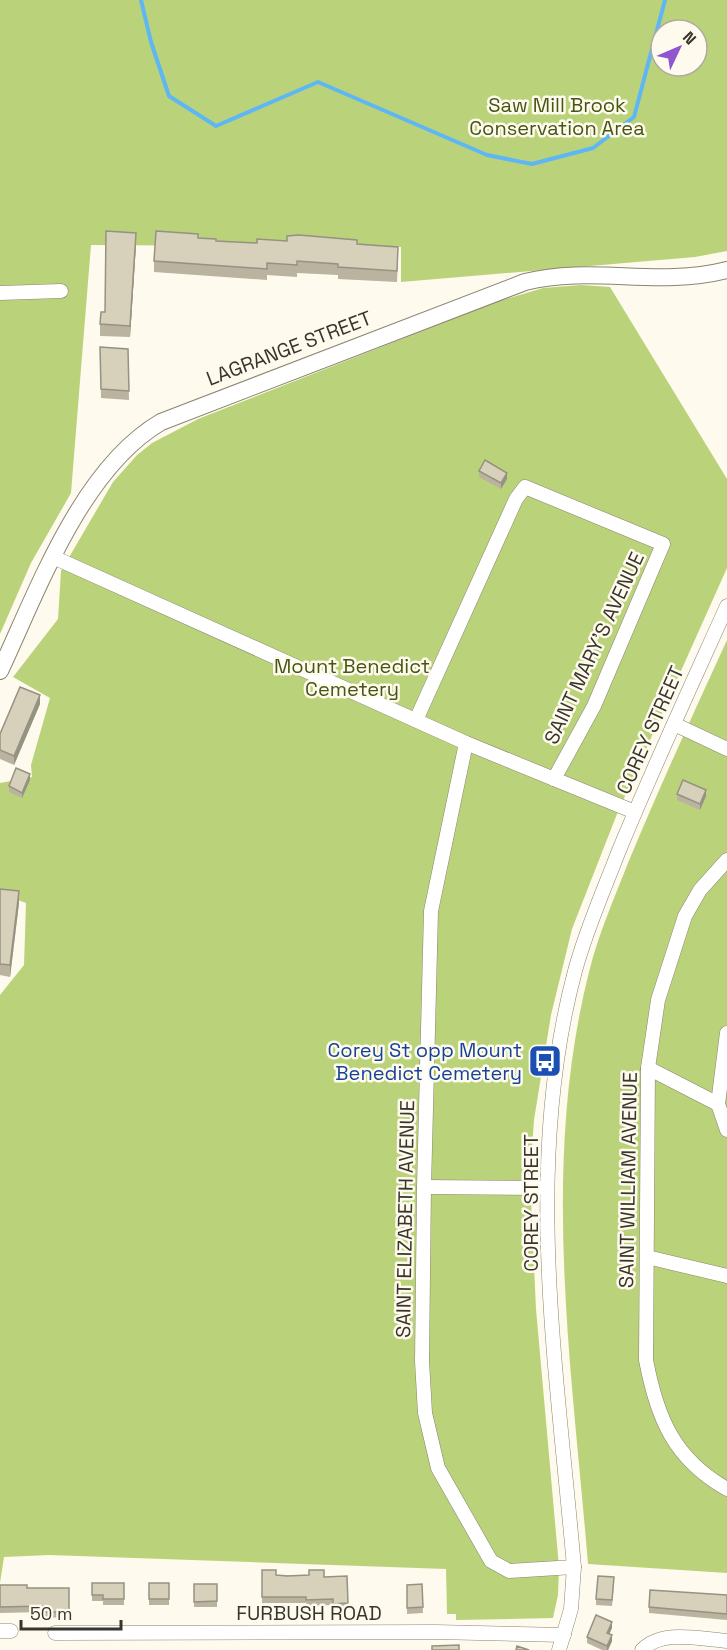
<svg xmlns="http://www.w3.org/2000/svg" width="727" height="1650" font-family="'Space Grotesk',sans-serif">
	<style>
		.green { fill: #bad37a; fill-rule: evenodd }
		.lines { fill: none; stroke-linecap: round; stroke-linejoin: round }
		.stream { stroke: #5fb6f4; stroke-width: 4 }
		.minor-casing { stroke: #8a8470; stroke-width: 15 }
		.major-casing { stroke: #8a8470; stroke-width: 18 }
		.minor { stroke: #fff; stroke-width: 14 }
		.major { stroke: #fff; stroke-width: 16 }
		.wall { fill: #b9b3a0 }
		.shaded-wall { fill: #969282 }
		.building { fill: #d7d0ba; stroke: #969282; stroke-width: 1.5 }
		.labels { text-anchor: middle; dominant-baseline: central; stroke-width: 5; stroke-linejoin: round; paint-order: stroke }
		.park-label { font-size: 20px; fill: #475613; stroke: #fefaed }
		.street-label { font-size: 20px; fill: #38352c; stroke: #fefaed }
		.transit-label { font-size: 20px; fill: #164399; stroke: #fefaed; text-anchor: end }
	</style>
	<rect width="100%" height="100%" fill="#fefaed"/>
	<g class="green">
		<path d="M0 0H727V251L695 257 401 282V247L91 245 71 493 31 563 0 634ZM661 30H697V66H661Z"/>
		<polygon points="581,285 610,287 727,479 727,568 617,814 572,929 551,1015 534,1120 530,1178 536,1309 559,1567 558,1595 553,1618 456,1620 456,1614 447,1614 446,1569 49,1555 4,1557 0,1583 0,995 24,965 26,903 6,896 0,898 0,783 32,777 31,765 50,698 13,677 58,619 61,571 113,482 137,455 152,443 198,419 496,302 543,288"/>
		<path d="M727 640V1573L588 1564C572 1368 540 1166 589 972 598 935 614 899 628 863 659 788 693 714 727 640Z"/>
	</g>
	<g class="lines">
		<polyline class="stream" points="141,0 151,42 169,96 216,126 318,82 487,155 532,164 593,148 634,117 665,0"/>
		<g class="minor-casing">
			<g id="minor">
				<polyline points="0,293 61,291"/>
				<polyline points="53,557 466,743 635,812"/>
				<polyline points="416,720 516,499 525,487 663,544 594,706 554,779"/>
				<polyline points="674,724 727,749"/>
				<polyline points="466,743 431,911 424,1187 422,1361 425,1413 438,1468 491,1561 509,1571 574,1567"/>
				<path d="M727 860 700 890 685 916 658 1000 648 1068 646 1360C657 1418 674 1459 727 1489"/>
				<polyline points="727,1033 718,1104 727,1130"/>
				<polyline points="648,1068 718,1104"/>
				<polyline points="424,1187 546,1188"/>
				<polyline points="647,1257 727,1276"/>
				<polyline points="0,1631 11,1631"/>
				<polyline points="55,1633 435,1632 564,1635"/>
				<path d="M559 1650 571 1609 574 1567C557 1369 523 1165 575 971 586 930 603 892 618 853 652 770 690 688 727 606"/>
				<path d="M642 1650C662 1629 700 1639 727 1641"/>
			</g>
		</g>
		<g class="major-casing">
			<path id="major" d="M0 671C38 590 81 469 161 422L525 282C594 265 656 288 727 270"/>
		</g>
		<use href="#minor" class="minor"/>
		<use href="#major" class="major"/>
	</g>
	<g class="wall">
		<polygon points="198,238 216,241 257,243 357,244 398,258 397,282 338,279 338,275 297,273 297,277 267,275 267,280 154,272 154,261"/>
		<polygon points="136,244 130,337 100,336 100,324 105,312"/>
		<polygon points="100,347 128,349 129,400 101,398"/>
		<polygon points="479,471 507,479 501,489 479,477"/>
		<polygon points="40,704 14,765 0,759 0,734"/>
		<polygon points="30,780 22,798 9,792 9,786"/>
		<polygon points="677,794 706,796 700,810 677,800"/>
		<polygon points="0,889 19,903 10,977 0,975"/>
		<polygon points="262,1570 276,1575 324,1577 347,1576 348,1609 333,1610 333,1605 306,1606 306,1603 262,1603"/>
		<polygon points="92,1583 124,1583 124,1605 103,1605 103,1601 92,1601"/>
		<rect x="149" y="1583" width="20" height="22"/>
		<polygon points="614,1583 612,1606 596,1605 596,1599"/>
		<rect x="194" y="1584" width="23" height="23"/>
		<polygon points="422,1584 423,1613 407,1614 407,1585"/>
		<polygon points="0,1585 27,1588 69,1588 69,1617 43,1618 43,1612 0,1613"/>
		<polygon points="727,1595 727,1620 649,1613 649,1607"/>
		<polygon points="612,1628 609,1634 612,1641 608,1650 602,1650 587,1643 587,1637"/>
	</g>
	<g class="shaded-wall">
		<polygon points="136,233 136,244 130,337 130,326"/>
		<polygon points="507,473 507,479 501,489 501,483"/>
		<polygon points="40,695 40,704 14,765 14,756"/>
		<polygon points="30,774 30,780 22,798 22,793"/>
		<polygon points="706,790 706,796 700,810 700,804"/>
		<polygon points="19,891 19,903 10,977 10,965"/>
		<polygon points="612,1622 612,1628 607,1639 607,1633"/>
		<polygon points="612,1635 612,1641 608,1650 607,1650 607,1646"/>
	</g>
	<g class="building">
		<polygon points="106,231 136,233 130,326 100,324 101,312 105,312"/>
		<polygon points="156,231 198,234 198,238 216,239 216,241 257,243 257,239 287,241 287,236 299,235 357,240 357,244 398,247 397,271 338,267 338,264 297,261 297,265 267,263 267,269 154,261"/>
		<polygon points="100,347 128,349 129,391 101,389"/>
		<polygon points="485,460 507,473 501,483 479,471"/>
		<polygon points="20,687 40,695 14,756 0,750 0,734"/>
		<polygon points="16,768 30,774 22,793 9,786"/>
		<polygon points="683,780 706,790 700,804 677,794"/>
		<polygon points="0,889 19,891 10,965 0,964"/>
		<polygon points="262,1570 276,1570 276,1575 287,1576 309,1575 309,1570 324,1570 324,1577 347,1576 348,1603 333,1604 333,1599 306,1600 306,1597 262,1597"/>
		<polygon points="598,1576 614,1577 612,1600 596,1599"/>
		<polygon points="92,1583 124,1583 124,1599 103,1599 103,1595 92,1595"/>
		<rect x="149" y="1583" width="20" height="16"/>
		<polygon points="194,1584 217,1584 217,1601 194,1602"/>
		<polygon points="422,1584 423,1607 407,1608 407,1585"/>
		<polygon points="0,1585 27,1585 27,1588 69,1588 69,1612 43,1612 43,1606 0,1607"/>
		<polygon points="650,1590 727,1595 727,1614 649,1607"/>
		<polygon points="596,1615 612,1622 607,1633 612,1635 607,1646 587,1637"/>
		<polygon points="459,1645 459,1650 432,1650 432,1646"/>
		<polygon points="517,1646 529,1650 516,1650"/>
	</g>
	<defs>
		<g id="bus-square" transform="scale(1.725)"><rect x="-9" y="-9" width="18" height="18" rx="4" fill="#1a4fb4" stroke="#fefaed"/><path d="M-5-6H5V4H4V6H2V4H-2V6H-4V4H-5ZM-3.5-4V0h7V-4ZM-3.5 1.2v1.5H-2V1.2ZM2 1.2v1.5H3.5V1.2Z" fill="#fff"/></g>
	</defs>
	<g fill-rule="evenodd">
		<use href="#bus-square" x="545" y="1061"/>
	</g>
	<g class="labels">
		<g class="park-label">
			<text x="557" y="105">Saw Mill Brook<tspan x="557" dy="23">Conservation Area</tspan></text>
			<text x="352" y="666">Mount Benedict<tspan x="352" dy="23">Cemetery</tspan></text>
		</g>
		<g class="street-label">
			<text transform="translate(289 348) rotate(-21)">LAGRANGE STREET</text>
			<text transform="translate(594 648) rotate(-65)">SAINT MARY'S AVENUE</text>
			<text transform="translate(650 730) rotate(-66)">COREY STREET</text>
			<text transform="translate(628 1180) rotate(-89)">SAINT WILLIAM AVENUE</text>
			<text transform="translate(531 1203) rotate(-90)">COREY STREET</text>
			<text transform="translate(405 1219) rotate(-89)">SAINT ELIZABETH AVENUE</text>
			<text x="309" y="1613">FURBUSH ROAD</text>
		</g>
		<g class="transit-label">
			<text x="522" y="1050">Corey St opp Mount<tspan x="522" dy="23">Benedict Cemetery</tspan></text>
		</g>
	</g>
	<g transform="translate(679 48) rotate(46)"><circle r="28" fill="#fefaed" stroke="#afaba0" stroke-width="1.5"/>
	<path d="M0-4.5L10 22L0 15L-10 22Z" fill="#8f56cd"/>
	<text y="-9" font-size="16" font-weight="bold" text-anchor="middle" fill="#38352c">N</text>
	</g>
	<path d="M21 1620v9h100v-9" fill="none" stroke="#38352c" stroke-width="3"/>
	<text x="30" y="1620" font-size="18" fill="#38352c" stroke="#fefaed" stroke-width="4.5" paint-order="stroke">50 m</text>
</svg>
